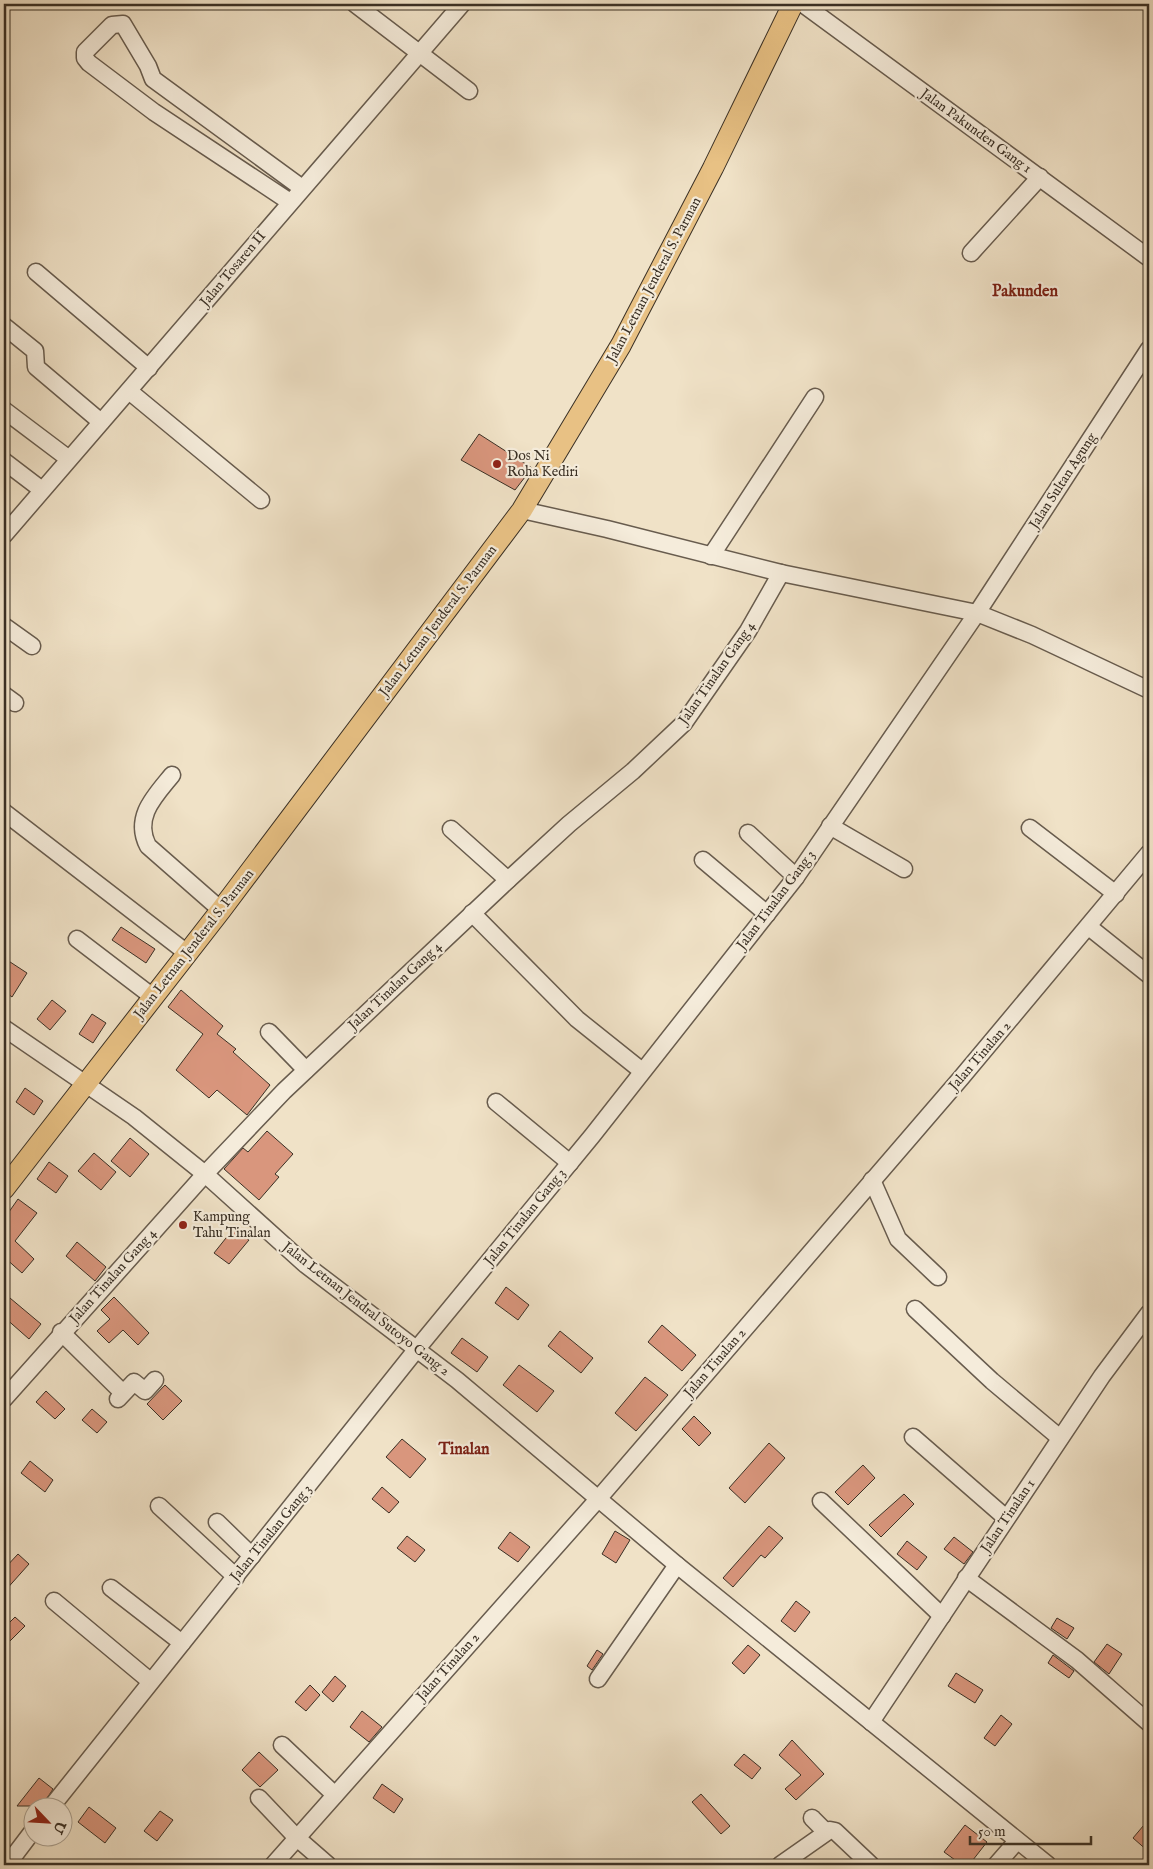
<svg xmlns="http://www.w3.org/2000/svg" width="1153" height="1869" font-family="'IM FELL English',serif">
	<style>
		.building { fill: #d9967d; stroke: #3a3025 }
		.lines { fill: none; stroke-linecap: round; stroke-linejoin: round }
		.minor-casing { stroke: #685c4e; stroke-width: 19 }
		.major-casing { stroke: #3a3025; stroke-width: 22 }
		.minor { stroke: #f5ecdb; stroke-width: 16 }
		.major { stroke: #e8c184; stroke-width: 20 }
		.poi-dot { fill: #8f2418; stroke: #f5ecdb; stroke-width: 2 }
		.labels { text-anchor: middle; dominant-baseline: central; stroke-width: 4.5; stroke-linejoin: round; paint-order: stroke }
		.street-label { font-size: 14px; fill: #3a3025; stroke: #f5ecdb }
		.poi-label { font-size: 14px; fill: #3a3025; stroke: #f5ecdb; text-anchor: start }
		.quarter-label { font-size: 16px; font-weight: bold; fill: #7a1f14; stroke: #f5ecdb }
	</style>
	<rect width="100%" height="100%" fill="#f0e2c7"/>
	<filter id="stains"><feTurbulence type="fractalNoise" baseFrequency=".004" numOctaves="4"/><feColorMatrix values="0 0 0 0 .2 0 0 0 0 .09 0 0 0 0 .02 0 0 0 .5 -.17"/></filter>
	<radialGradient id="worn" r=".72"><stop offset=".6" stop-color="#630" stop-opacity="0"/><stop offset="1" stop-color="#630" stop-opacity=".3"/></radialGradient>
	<g class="building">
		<polygon points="479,434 532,468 515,490 461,460"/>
		<polygon points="121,927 155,949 146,963 112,940"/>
		<polygon points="4,958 27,973 12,997 4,991"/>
		<polygon points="181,990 223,1026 217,1034 236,1049 233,1052 270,1085 247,1115 217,1090 209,1098 176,1070 203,1034 168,1007"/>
		<polygon points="52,1000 66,1011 50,1030 37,1019"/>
		<polygon points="92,1014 106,1023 93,1043 79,1034"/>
		<polygon points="25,1088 43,1101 34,1115 16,1102"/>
		<polygon points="267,1131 293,1154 275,1174 279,1177 259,1200 224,1169 243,1148 248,1152"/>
		<polygon points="130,1138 149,1154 130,1177 111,1161"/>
		<polygon points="94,1153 116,1172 101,1190 78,1171"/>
		<polygon points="49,1162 68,1176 56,1193 37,1179"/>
		<polygon points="18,1199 37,1213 15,1241 34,1259 22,1273 4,1257 4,1219"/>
		<polygon points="234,1228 249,1240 229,1264 214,1253"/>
		<polygon points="77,1242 106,1267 95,1281 66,1256"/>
		<polygon points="506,1287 529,1305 518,1320 495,1303"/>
		<polygon points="4,1293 41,1324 29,1339 4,1317"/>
		<polygon points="114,1297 149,1333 138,1345 123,1330 109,1343 97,1331 110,1319 101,1310"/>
		<polygon points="662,1325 696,1355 682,1371 648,1342"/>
		<polygon points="560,1331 593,1358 581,1373 548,1346"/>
		<polygon points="462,1338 488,1357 477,1372 451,1353"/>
		<polygon points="519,1365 554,1391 537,1412 503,1385"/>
		<polygon points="645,1377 668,1395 636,1431 615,1413"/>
		<polygon points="165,1385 182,1401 163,1420 147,1404"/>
		<polygon points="46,1391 65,1409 55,1419 36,1402"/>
		<polygon points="92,1409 107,1422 97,1433 82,1420"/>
		<polygon points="694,1416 711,1433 699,1446 682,1429"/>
		<polygon points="402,1439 426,1459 410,1478 386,1457"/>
		<polygon points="769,1443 785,1458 745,1503 729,1488"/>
		<polygon points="30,1461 53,1480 45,1492 21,1473"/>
		<polygon points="863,1465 875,1478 848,1505 835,1492"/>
		<polygon points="382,1487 399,1502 389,1513 372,1499"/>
		<polygon points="904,1494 914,1504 881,1537 869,1525"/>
		<polygon points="769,1526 783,1538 765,1558 761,1555 733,1587 723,1578"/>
		<polygon points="615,1531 630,1540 616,1563 602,1554"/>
		<polygon points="510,1532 530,1547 518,1562 498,1548"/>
		<polygon points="407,1536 425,1550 415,1562 397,1548"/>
		<polygon points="954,1537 973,1552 964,1564 944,1549"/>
		<polygon points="907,1541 927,1557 917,1570 897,1554"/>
		<polygon points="18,1554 29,1564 4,1592 4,1569"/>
		<polygon points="796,1601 810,1612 795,1632 781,1621"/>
		<polygon points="15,1617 25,1626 4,1647 4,1628"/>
		<polygon points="1057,1618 1074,1628 1067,1639 1051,1628"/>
		<polygon points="1107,1644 1122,1654 1109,1674 1094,1662"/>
		<polygon points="748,1645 760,1655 744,1674 732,1663"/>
		<polygon points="597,1650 603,1654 592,1670 587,1666"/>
		<polygon points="1053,1655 1074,1671 1069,1678 1048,1663"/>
		<polygon points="956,1673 983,1690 975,1703 948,1686"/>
		<polygon points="335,1676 346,1686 333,1702 322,1692"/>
		<polygon points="310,1685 320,1695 306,1711 295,1702"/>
		<polygon points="362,1711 382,1727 369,1742 350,1727"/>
		<polygon points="1001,1715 1012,1724 995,1746 984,1738"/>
		<polygon points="792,1740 824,1774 796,1800 785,1789 801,1775 779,1755"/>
		<polygon points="259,1752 278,1770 260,1787 242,1770"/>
		<polygon points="744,1754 761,1768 752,1779 734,1765"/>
		<polygon points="39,1778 53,1789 42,1806 17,1806"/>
		<polygon points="382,1784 403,1799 394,1813 373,1798"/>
		<polygon points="701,1794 730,1826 721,1834 692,1802"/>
		<polygon points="89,1807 116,1828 105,1843 78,1822"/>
		<polygon points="160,1811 173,1820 157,1841 144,1831"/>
		<polygon points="1149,1819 1149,1852 1133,1838"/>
		<polygon points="965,1825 987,1842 969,1865 962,1865 944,1852"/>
	</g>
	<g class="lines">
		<g class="minor-casing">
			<g id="minor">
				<polyline points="355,4 469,91"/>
				<polyline points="803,4 1149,258"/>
				<polyline points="290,202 154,112 89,63 85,58 85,52 112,25 123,24 148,66 153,79 302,188"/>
				<polyline points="971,253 1040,177"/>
				<polyline points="36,272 149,368"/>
				<polyline points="4,326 35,351 36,367 101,422"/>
				<polyline points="129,391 261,500"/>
				<polyline points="4,410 69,459"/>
				<polyline points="4,461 42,490"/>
				<polyline points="522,510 607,529 781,573 977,613 1032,635 1149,690"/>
				<polyline points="4,535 462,4"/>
				<polyline points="711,556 815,397"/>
				<polyline points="4,626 32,646"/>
				<polyline points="4,695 15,703"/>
				<path d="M172 775C155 796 133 817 148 846L221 910"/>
				<polyline points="4,812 187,953"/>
				<polyline points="830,826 904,869"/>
				<polyline points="1030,828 1116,894"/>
				<polyline points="451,829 508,880"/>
				<polyline points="748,833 796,877"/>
				<polyline points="703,860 767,914"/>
				<polyline points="472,913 577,1019 642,1071"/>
				<polyline points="1089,927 1149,975"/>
				<polyline points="77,939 153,997"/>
				<polyline points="4,1028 134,1117 205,1174 306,1265 457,1380 677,1565 1048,1865"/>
				<polyline points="269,1032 306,1070"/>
				<polyline points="496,1102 570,1163"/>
				<polyline points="872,1180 898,1239 938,1277"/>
				<polyline points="915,1309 992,1381 1060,1438"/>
				<polyline points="61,1332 123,1393"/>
				<polyline points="4,1399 205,1174 284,1091 508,880 569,824 633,771 684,723 748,631 781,573"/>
				<polyline points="118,1399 134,1382 145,1391 155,1380"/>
				<polyline points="913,1437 1006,1518"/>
				<polyline points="821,1501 942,1616"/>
				<polyline points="159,1506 236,1577"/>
				<polyline points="217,1522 252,1556"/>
				<polyline points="966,1578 1077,1660 1149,1723"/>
				<polyline points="111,1588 182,1643"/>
				<polyline points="54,1601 150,1681"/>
				<polyline points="598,1679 677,1565"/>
				<polyline points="871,1722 1102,1376 1149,1313"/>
				<polyline points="282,1745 335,1795"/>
				<polyline points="259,1798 297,1838 328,1865"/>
				<polyline points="52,1806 416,1350 592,1136 796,877 977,613 1149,349"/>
				<polyline points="812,1818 826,1832"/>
				<polyline points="7,1865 32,1832"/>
				<polyline points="273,1865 599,1498 961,1078 1149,853"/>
				<polyline points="780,1865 830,1830 835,1831 871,1865"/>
				<polyline points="996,1865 1017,1841"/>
			</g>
		</g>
		<g class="major-casing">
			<polyline id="major" points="4,1189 221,910 522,510 621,345 713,168 793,4"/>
		</g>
		<use href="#minor" class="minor"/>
		<use href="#major" class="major"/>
	</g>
	<g class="poi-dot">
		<circle cx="497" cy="464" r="5"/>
		<circle cx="183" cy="1225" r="5"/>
	</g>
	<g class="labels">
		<g class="street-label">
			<text transform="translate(976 131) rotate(36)">Jalan Pakunden Gang 1</text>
			<text transform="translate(233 269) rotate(-50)">Jalan Tosaren II</text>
			<text transform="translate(654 280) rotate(-62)">Jalan Letnan Jenderal S. Parman</text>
			<text transform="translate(1063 481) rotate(-57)">Jalan Sultan Agung</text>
			<text transform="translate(438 621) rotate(-53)">Jalan Letnan Jenderal S. Parman</text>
			<text transform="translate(717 673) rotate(-55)">Jalan Tinalan Gang 4</text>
			<text transform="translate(776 900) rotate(-53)">Jalan Tinalan Gang 3</text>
			<text transform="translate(194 944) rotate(-52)">Jalan Letnan Jenderal S. Parman</text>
			<text transform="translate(395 986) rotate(-43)">Jalan Tinalan Gang 4</text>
			<text transform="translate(980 1056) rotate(-49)">Jalan Tinalan 2</text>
			<text transform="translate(525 1217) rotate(-51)">Jalan Tinalan Gang 3</text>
			<text transform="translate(113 1276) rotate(-48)">Jalan Tinalan Gang 4</text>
			<text transform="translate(366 1309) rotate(38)">Jalan Letnan Jendral Sutoyo Gang 2</text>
			<text transform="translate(715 1363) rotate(-49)">Jalan Tinalan 2</text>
			<text transform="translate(1008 1516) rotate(-56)">Jalan Tinalan 1</text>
			<text transform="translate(271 1533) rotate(-51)">Jalan Tinalan Gang 3</text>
			<text transform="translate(448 1667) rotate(-48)">Jalan Tinalan 2</text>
		</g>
		<g class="poi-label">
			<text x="507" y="456">Dos Ni<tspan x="507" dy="16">Roha Kediri</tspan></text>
			<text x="193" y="1217">Kampung<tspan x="193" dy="16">Tahu Tinalan</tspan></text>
		</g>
		<g class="quarter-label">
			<text x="1025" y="292">Pakunden</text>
			<text x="464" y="1450">Tinalan</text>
		</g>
	</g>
	<rect width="1153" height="1869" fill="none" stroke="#f0e2c7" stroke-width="20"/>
	<rect x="5" y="5" width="1143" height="1859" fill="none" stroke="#3a3025" stroke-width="2.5"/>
	<rect x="10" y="10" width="1133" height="1849" fill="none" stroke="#3a3025"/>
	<g transform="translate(48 1822) rotate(115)"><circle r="24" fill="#f5ecdb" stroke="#aaa192"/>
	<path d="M0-4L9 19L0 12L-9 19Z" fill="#8f2418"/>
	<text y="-8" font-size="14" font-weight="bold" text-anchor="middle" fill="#3a3025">U</text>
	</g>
	<path d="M970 1836v8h121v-8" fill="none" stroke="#3a3025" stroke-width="2.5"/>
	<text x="978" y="1836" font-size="15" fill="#3a3025" stroke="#f5ecdb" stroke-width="4" paint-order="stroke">50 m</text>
	<rect width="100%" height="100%" filter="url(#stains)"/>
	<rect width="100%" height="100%" fill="url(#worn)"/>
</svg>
